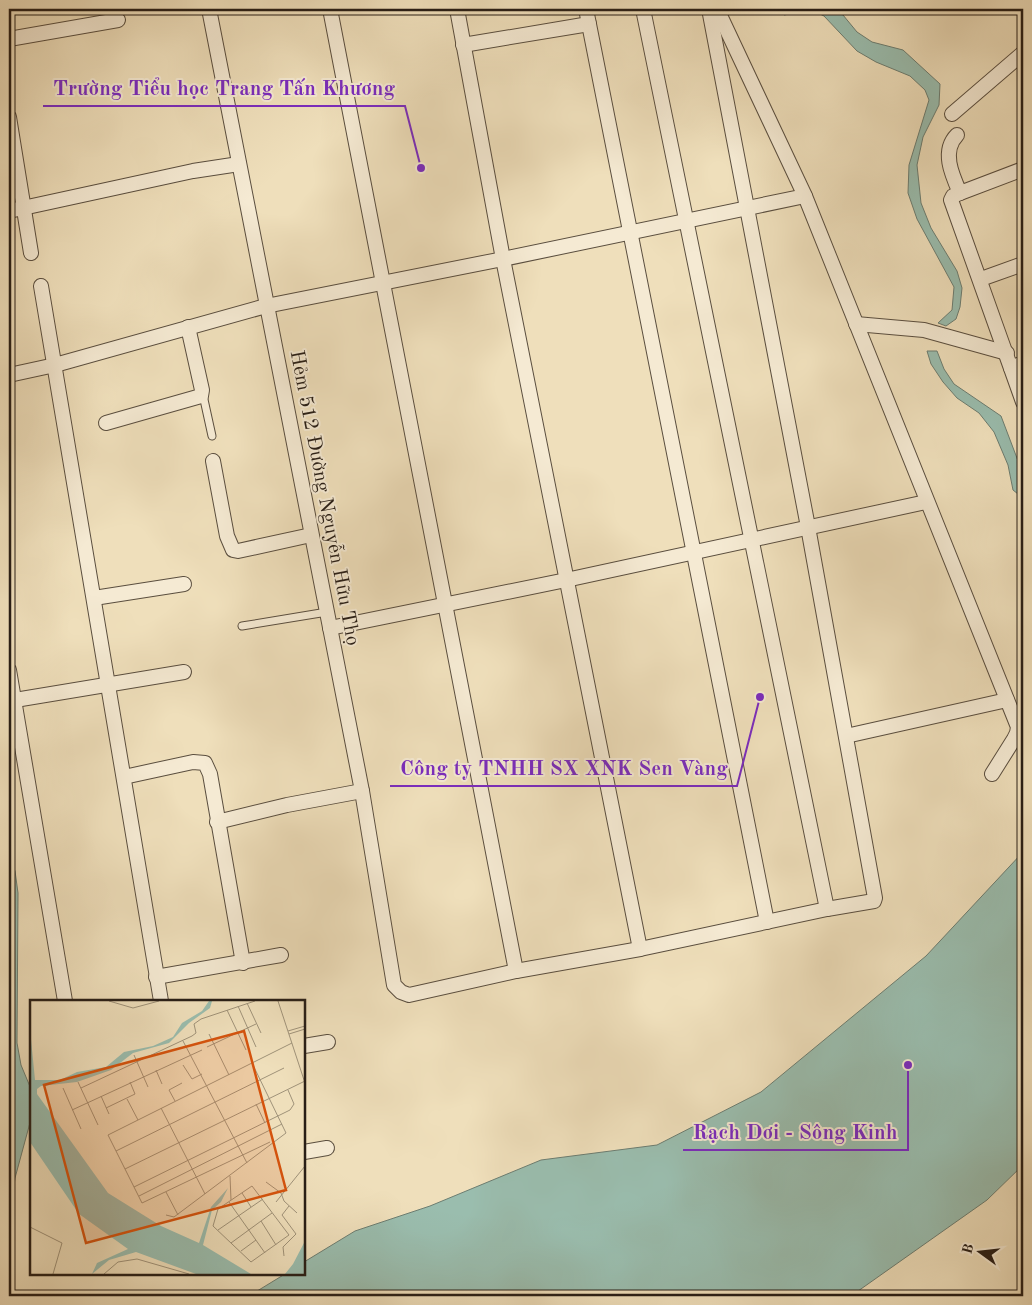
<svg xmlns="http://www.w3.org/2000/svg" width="1032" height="1305" font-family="'Old Standard TT',serif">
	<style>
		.water { fill: #9abdae; stroke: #6c7d71 }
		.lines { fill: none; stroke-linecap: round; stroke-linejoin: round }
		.lane-casing { stroke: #5a4e3f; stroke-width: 9 }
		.street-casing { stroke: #5a4e3f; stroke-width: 16 }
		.lane { stroke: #f5ead3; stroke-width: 7 }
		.street { stroke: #f5ead3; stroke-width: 14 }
		.labels { text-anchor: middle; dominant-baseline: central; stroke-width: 4; stroke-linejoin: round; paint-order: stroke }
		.street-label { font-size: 20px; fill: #281e16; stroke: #f5ead3 }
		.inset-road { fill: none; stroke: #9f9279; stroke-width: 1 }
		.view { fill: #d5530d; fill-opacity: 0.15; stroke: #d5530d; stroke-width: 2.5 }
		.inset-edge { fill: none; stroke: #281e16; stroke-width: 2.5 }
		.leader { fill: none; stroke: #7b2cbf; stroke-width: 2 }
		.callout-dot { fill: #7b2cbf; stroke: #f5ead3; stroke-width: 2 }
		.callout-label { font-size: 21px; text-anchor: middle; font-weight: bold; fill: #7b2cbf; stroke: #f5ead3; stroke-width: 4; stroke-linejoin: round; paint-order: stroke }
	</style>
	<rect width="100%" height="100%" fill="#efdfbb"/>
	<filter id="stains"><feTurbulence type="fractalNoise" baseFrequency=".004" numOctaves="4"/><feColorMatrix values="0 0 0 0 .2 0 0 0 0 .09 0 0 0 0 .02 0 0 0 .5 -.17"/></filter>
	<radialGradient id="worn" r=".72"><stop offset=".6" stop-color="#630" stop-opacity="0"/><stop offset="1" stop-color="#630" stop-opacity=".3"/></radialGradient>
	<g class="water">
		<polygon points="785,9 834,9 843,15 857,32 872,42 903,50 940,84 939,105 923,137 917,165 921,203 931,228 957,271 962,288 960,307 956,319 946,326 938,323 952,310 954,287 917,219 908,193 909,165 929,100 925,90 910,76 876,62 857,51 824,16 812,10 784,15"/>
		<polygon points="927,351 937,351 944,369 954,384 1001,416 1023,474 1023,498 1013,490 1008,465 994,432 979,413 957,398 943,382 931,364"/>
		<polygon points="1023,852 1023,1165 987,1200 851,1296 249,1296 285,1274 304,1274 304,1262 355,1231 430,1206 541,1160 657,1145 761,1092 926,956"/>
		<polygon points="9,856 15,871 18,893 17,1043 21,1065 31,1089 31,1119 15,1178 9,1224"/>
	</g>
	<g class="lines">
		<g class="lane-casing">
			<g id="lane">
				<polyline points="203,395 212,436"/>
				<polyline points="242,626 327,612"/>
			</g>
		</g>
		<g class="street-casing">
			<g id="street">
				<polyline points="209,9 362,791 394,985 401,992 409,995 516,971 640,949 503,259 457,9"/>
				<polyline points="330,9 516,971"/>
				<polyline points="586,9 767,922"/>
				<polyline points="643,9 827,909"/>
				<polyline points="717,9 805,196 1018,727 1017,733 1014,739 992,774"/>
				<polyline points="9,39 118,20"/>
				<polyline points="463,45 589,24"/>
				<polyline points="952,114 1023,53"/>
				<polyline points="9,117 31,253"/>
				<path d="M957 135C941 151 952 175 960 193"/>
				<polyline points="1023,169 960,193 953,196 951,200 1023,402"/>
				<polyline points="9,211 193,171 239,164"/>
				<polyline points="981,279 1023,264"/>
				<polyline points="41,286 161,1001"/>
				<polyline points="856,324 924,330 1007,353"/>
				<polyline points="1011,368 1023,363"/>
				<polyline points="9,375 55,365 266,306 503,259 805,196"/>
				<polyline points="106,423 201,396 202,390 188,327"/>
				<polyline points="213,461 227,536 233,550 238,551 311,535"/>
				<polyline points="94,598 184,584"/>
				<polyline points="330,628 566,580 926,502"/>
				<polyline points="9,670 65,1001"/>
				<polyline points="9,701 184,672"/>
				<polyline points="846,736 1007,700"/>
				<polyline points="124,777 193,762 205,763 210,774 243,963"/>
				<polyline points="217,822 287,805 362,791"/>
				<polyline points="640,949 827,909 874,901 875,898 808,527 709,9"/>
				<polyline points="156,977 281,955"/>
				<polyline points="304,1046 328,1042"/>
				<polyline points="304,1152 327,1148"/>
			</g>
		</g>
		<use href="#lane" class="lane"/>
		<use href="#street" class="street"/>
	</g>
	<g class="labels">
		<g class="street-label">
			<text transform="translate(324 498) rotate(79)">Hẻm 512 Đường Nguyễn Hữu Thọ</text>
		</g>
	</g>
	<g transform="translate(30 1000)">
		<rect width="275" height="275" fill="#efdfbb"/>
		<path d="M179 1H182L180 8 159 23 139 43 103 53 81 70 47 82 11 86 7 89V94L78 193 131 226 169 243 181 207 198 188 191 202 182 210 173 245 221 274H166L106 252 79 260 62 274 67 263 98 249 49 214 0 142V29L5 80H30L47 72 76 67 94 52 123 46 143 37 152 23 172 11ZM275 241V274H255L263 264Z" fill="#9abdae"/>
		<path class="inset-road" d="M79 1 103 8 129 1M248 1 275 83M217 3 231 33M208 6 226 47M197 10 216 50M258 31 275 26M179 34 199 75M259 34 275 29M153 41 217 163M262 43 78 135 95 169 275 81M177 47 226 24M104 55 118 87M153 65 162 79 172 74M126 70 132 84M48 82 68 125M33 88 51 129M51 88 162 36 166 33 164 24 171 19 225 1M71 96 79 114M97 99 108 120M145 101 139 90 152 83M226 104 235 123M76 108 105 94 100 82M131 108 175 194M42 110 172 50M86 151 254 68M95 169 112 203 240 142M200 176 201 200M236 182 251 193 254 201 267 213M222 186 259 235 221 262 183 226 188 209ZM104 187 260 110 264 104 258 90M136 192 148 215M212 193 221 207M109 196 252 124M199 202 235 253M246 202 275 166M136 215 144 217 256 133 222 63M231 221 246 245M0 227 32 243 23 274M188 230 233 199M201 243 242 213M211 251 226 240M254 256 253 247 266 234 252 215 259 206M74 274 88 262 107 259 159 274"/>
		<path class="view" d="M214 31 256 190 56 243 14 85Z"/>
		<rect width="275" height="275" class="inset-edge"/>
	</g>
	<path class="leader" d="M421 168L405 106H43M760 697L737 786H390M908 1065L908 1150H683"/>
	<g class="callout-dot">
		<circle cx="421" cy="168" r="5"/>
		<circle cx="760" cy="697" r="5"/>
		<circle cx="908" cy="1065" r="5"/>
	</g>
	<g class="callout-label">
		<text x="224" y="95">Trường Tiểu học Trang Tấn Khương</text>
		<text x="564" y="775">Công ty TNHH SX XNK Sen Vàng</text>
		<text x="795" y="1139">Rạch Dơi - Sông Kinh</text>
	</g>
	<rect width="1032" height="1305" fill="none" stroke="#efdfbb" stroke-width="30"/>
	<rect x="10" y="10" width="1012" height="1285" fill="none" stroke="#281e16" stroke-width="2.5"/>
	<rect x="15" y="15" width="1002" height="1275" fill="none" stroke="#281e16"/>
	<g transform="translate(980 1252) rotate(285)" stroke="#f5ead3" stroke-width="4" paint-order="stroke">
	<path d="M0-4L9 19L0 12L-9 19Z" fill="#281e16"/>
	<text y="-8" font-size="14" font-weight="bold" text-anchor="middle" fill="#281e16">B</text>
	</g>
	<rect width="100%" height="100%" filter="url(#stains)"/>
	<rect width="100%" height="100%" fill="url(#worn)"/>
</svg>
